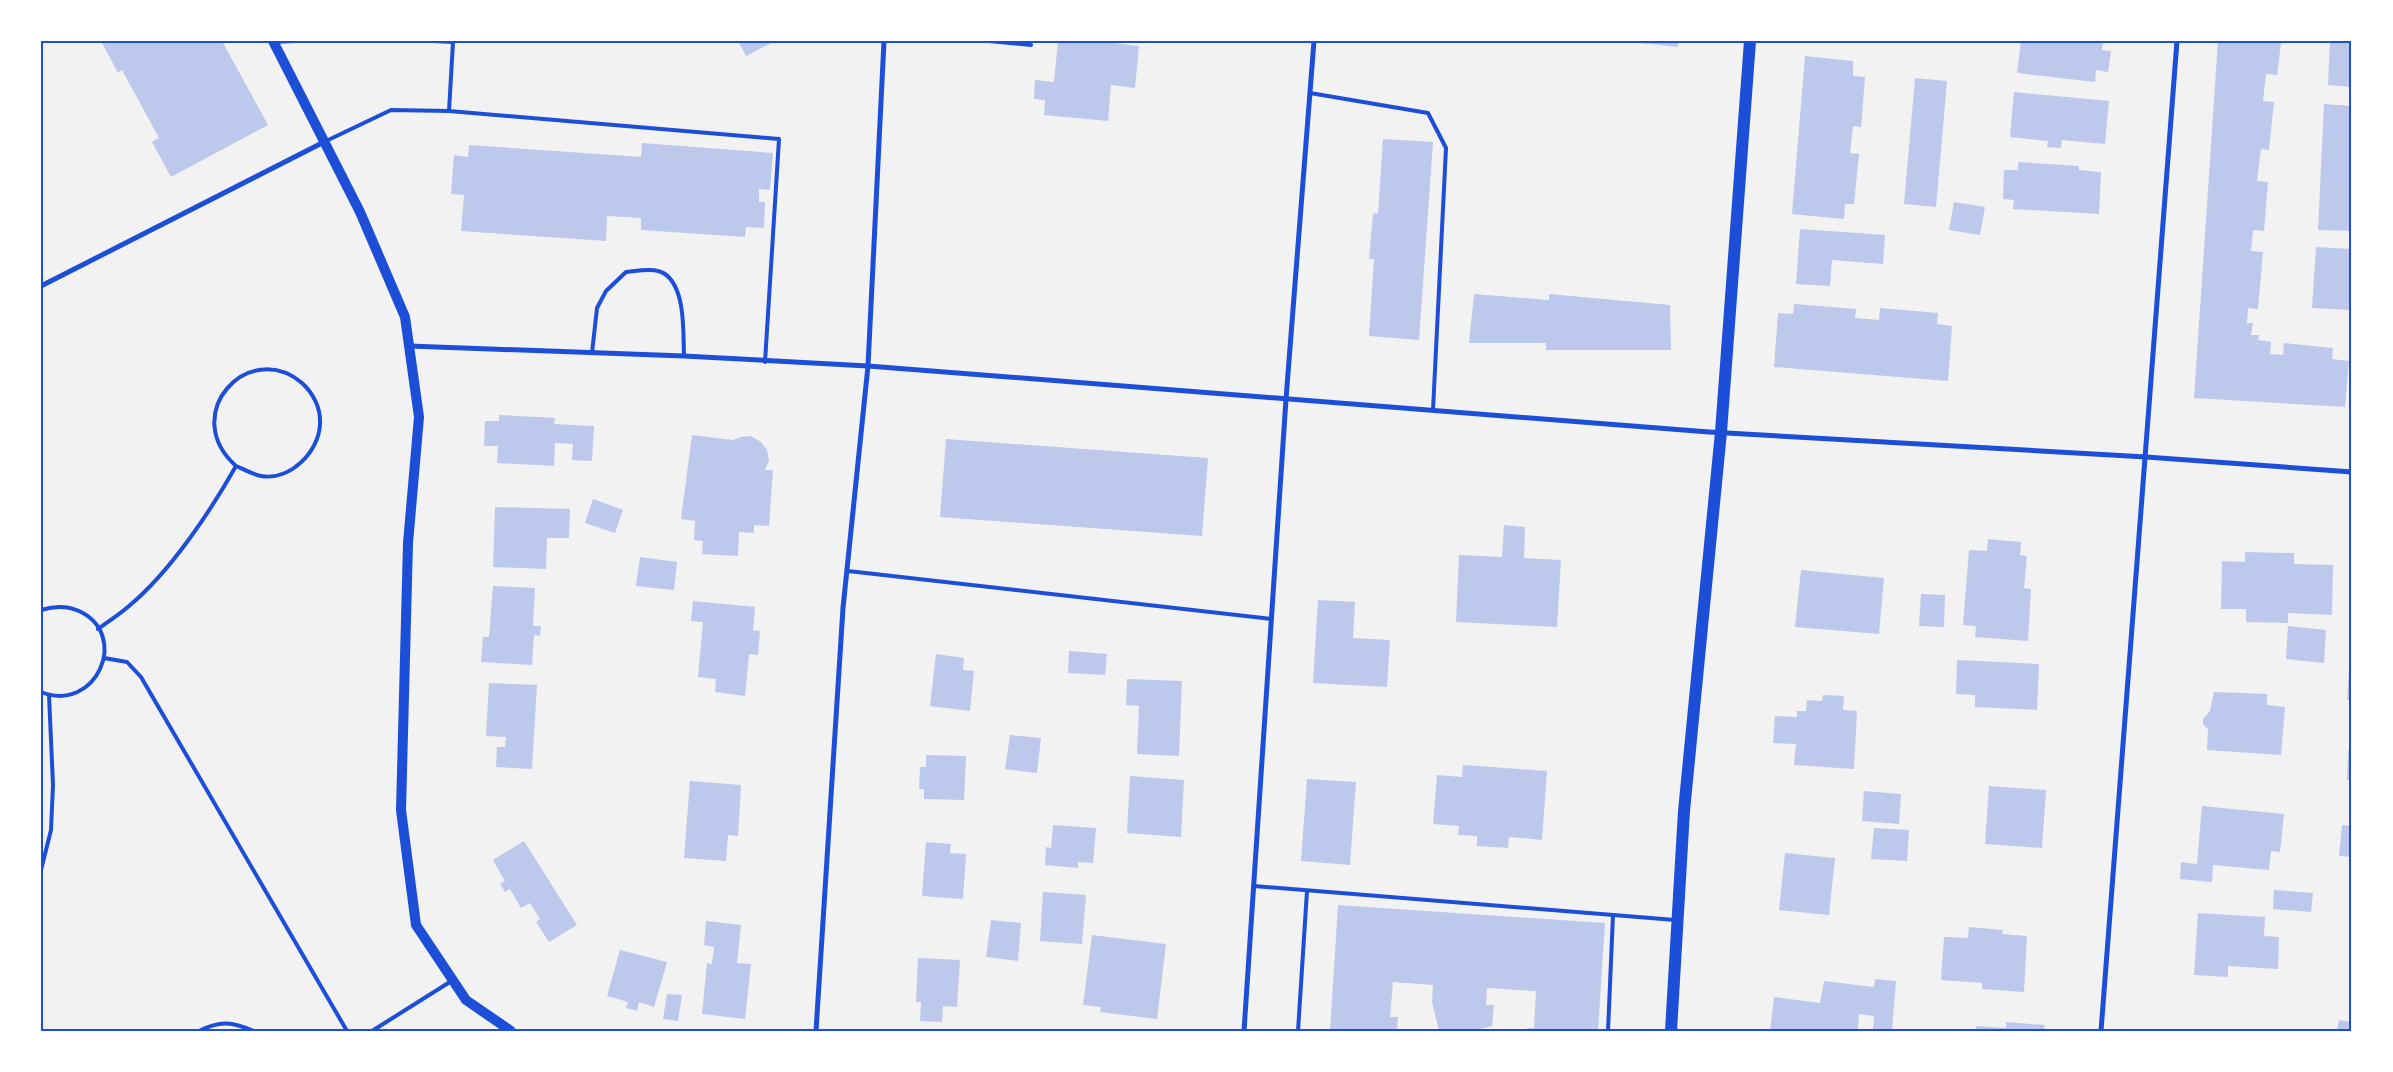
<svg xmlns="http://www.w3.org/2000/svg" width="2393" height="1072" font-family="Barlow,sans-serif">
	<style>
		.building { fill: #bdc9ec }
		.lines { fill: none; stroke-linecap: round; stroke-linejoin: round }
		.service { stroke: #1d4ed8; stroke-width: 4 }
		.minor { stroke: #1d4ed8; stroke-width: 5 }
		.secondary { stroke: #1d4ed8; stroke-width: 10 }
		.primary { stroke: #1d4ed8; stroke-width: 12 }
		.neatline { fill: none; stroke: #1d4ed8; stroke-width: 2 }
	</style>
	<rect width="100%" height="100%" fill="#f2f2f2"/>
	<g class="building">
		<polygon points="101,41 222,41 268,125 171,177 152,142 159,138 122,70 118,73"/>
		<polygon points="738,41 775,41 746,56"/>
		<polygon points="1058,41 1096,41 1139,46 1135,88 1111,85 1108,121 1044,115 1045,100 1034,99 1035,80 1054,82"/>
		<polygon points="1623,41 1679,41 1678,47"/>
		<polygon points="2021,41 2103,41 2102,50 2111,51 2108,72 2096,70 2095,82 2017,73"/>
		<polygon points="2218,41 2281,43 2277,75 2266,74 2263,101 2274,102 2269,150 2261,149 2257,181 2268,182 2264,231 2253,230 2251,251 2263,252 2258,309 2248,308 2247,323 2253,323 2251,335 2259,335 2258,340 2271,342 2270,354 2283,355 2284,343 2333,348 2332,359 2349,361 2345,407 2194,398"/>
		<polygon points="2330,41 2352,41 2352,87 2328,85"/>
		<polygon points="1805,56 1853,61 1853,76 1865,77 1861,127 1853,126 1850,153 1859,154 1854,204 1845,204 1844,219 1792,214"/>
		<polygon points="1915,78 1947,81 1936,207 1904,204"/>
		<polygon points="2014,92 2109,101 2105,144 2062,140 2061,148 2047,147 2048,141 2010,137"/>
		<polygon points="2324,104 2352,106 2352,231 2318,230"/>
		<polygon points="1383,139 1433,142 1419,340 1369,336 1374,259 1369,259 1373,213 1378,214"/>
		<polygon points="642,143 773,153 770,190 759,189 759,202 765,202 764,228 746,227 745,237 641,230 641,218 607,216 606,241 461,231 464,195 451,194 454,155 468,157 469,145 641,157"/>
		<polygon points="2018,162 2079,166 2079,170 2101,172 2099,214 2013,209 2014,200 2003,199 2004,170 2018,170"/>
		<polygon points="1954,202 1985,207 1980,235 1949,230"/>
		<polygon points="1800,229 1885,235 1883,264 1832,260 1830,286 1796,284"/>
		<polygon points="2316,247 2352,249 2349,310 2312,308"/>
		<polygon points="1474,294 1549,300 1549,294 1670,305 1671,350 1546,350 1546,343 1469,343"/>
		<polygon points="1794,304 1856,309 1855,318 1879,320 1880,308 1938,313 1937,324 1952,326 1948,381 1774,367 1778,313 1793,314"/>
		<polygon points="499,415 555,418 554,424 594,426 592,461 572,460 573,444 555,443 554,466 497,463 498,446 484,446 485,421 499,421"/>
		<polygon points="692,435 733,440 741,437 751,436 761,442 767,450 769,460 765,470 773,470 769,526 754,525 754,533 739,532 738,556 702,554 703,541 694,540 695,521 681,519"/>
		<polygon points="946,439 1208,458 1202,536 940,517"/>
		<polygon points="593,499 623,510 615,533 585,523"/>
		<polygon points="495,507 570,509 569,538 547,538 546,569 493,567"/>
		<polygon points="1504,525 1525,527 1524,558 1561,560 1557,627 1456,622 1459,555 1502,557"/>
		<polygon points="1988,539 2021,542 2020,555 2027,556 2024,588 2031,589 2028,641 1975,637 1976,626 1963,625 1969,550 1987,551"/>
		<polygon points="2245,552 2294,553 2294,564 2333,565 2332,615 2288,613 2288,623 2246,622 2246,609 2221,609 2222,561 2245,562"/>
		<polygon points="640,557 677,562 674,590 636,586"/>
		<polygon points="1801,570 1884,578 1879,634 1795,627"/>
		<polygon points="493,586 535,588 533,626 541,626 540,636 534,635 532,665 481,662 483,637 489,637"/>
		<polygon points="1921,594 1945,595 1944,627 1919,626"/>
		<polygon points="1318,600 1355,602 1353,638 1390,640 1387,687 1313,683"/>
		<polygon points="693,601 755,607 753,630 760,631 758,655 749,654 745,696 715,692 716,679 698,677 703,622 691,621"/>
		<polygon points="2288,626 2326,630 2324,663 2286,659"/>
		<polygon points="1069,651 1107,654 1105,675 1068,673"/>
		<polygon points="2350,652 2352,652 2352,700 2347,700"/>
		<polygon points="936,654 964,658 963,670 974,671 970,711 930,706"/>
		<polygon points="1957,660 2039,664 2037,710 1975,707 1975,695 1956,694"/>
		<polygon points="1127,679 1182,681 1179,756 1137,754 1139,706 1126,705"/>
		<polygon points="489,683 537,685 532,769 496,767 497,747 505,747 506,737 486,736"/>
		<polygon points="2214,692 2267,694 2267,705 2285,707 2281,755 2207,750 2208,729 2203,724 2203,719 2210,711"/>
		<polygon points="1823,695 1844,696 1843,710 1857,711 1854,769 1794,765 1796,744 1773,743 1775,716 1797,717 1797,711 1806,711 1807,700 1822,701"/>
		<polygon points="1010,735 1041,738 1037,773 1005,769"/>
		<polygon points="2348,750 2352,750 2352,780 2347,780"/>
		<polygon points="926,755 966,756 964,800 924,799 924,789 919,789 920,767 926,767"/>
		<polygon points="1463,765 1547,771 1542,840 1509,837 1508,848 1477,846 1477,836 1458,835 1459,826 1433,824 1437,775 1462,777"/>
		<polygon points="1130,776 1184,780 1181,837 1127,833"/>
		<polygon points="1307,779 1356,782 1350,865 1301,861"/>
		<polygon points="690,781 741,785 738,836 728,835 726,861 684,858"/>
		<polygon points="1989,786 2046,790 2042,848 1985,844"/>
		<polygon points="1864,791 1901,794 1899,824 1862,821"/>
		<polygon points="2202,806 2284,814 2280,852 2271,851 2269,870 2213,865 2212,882 2180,879 2181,862 2197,864"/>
		<polygon points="1053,825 1096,828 1093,863 1078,862 1078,868 1045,865 1046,847 1051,848"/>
		<polygon points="2342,825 2352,826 2352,857 2339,856"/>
		<polygon points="1874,828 1909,830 1907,861 1871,859"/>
		<polygon points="524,841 577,925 549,942 536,922 540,919 530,903 521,908 510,889 505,892 500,884 505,881 493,860"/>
		<polygon points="926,842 951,844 950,853 966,854 963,899 922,896"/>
		<polygon points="1785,853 1835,858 1829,915 1779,910"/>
		<polygon points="2274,890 2313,893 2311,912 2273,909"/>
		<polygon points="1043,892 1086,895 1082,944 1040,941"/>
		<polygon points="1338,905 1605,923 1598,1031 1527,1031 1527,1028 1534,1028 1536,991 1487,988 1486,1005 1494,1005 1492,1026 1471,1031 1439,1031 1432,1002 1433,985 1393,982 1390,1017 1398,1017 1397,1031 1330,1031"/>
		<polygon points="2198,913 2265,917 2264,936 2279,937 2278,969 2228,966 2228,977 2194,975"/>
		<polygon points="991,920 1021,923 1018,961 986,957"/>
		<polygon points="706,921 741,925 737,963 751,964 745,1019 702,1014 707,963 712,964 714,947 704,945"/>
		<polygon points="1969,927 2003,930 2002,934 2027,936 2024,992 1982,989 1982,983 1941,980 1944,937 1968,938"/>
		<polygon points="1092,935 1166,944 1157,1019 1100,1012 1101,1007 1083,1005"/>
		<polygon points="620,950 667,962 654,1007 639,1002 637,1011 626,1008 628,1002 607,996"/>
		<polygon points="918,958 960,960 957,1007 943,1006 942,1022 920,1021 921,1002 916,1002"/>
		<polygon points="1875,979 1896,981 1892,1031 1873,1031 1874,1016 1859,1014 1858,1029 1865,1031 1770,1031 1774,997 1820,1003 1824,981 1874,987"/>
		<polygon points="667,994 682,995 678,1021 663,1019"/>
		<polygon points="2339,1020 2352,1022 2352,1031 2337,1031"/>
		<polygon points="2006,1022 2045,1025 2044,1031 1975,1031 1976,1026 2006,1028"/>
	</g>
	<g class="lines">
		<g class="service">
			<polyline points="989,41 1031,45"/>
			<polyline points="275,42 292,41"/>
			<polyline points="1310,93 1428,113 1446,148 1433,410"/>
			<polyline points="449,111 779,139 765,362"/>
			<polyline points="324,142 391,110 449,111 453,42 434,41"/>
			<path d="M592 353 597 308 606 291 626 272C637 271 655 267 665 274 686 289 683 333 684 356"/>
			<polyline points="848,571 1272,619"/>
			<path d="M41 610C54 606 66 605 79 611 131 635 96 714 41 692"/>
			<path d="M98 629C109 621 120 614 129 606 170 572 210 512 236 466 178 414 249 338 302 383 313 393 321 408 320 424 319 452 290 481 261 476 252 474 243 469 236 466"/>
			<polyline points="104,658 127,662 141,677 347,1031"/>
			<polyline points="41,870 51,830 53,785 49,695"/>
			<polyline points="1254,886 1675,920"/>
			<path d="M199 1031C221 1020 232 1022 254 1031"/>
			<polyline points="372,1031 453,980"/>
			<polyline points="1298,1031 1307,891"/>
			<polyline points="1608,1031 1613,915"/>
		</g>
		<g class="minor">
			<polyline points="41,286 324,142"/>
			<polyline points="409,346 684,356 868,366 1709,432 2146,457 2352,472"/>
			<polyline points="816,1031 843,608 868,366 884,41"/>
			<polyline points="1244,1031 1286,399 1314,41"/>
			<polyline points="2101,1031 2177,41"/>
		</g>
		<polyline class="secondary" points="273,41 360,212 405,317 419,417 408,543 401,810 416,925 466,1000 511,1031"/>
		<polyline class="primary" points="1671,1031 1684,811 1721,432 1750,41"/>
	</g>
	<rect width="2393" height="1072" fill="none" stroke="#ffffff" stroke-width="85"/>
	<rect x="42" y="42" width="2308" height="988" class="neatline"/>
</svg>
